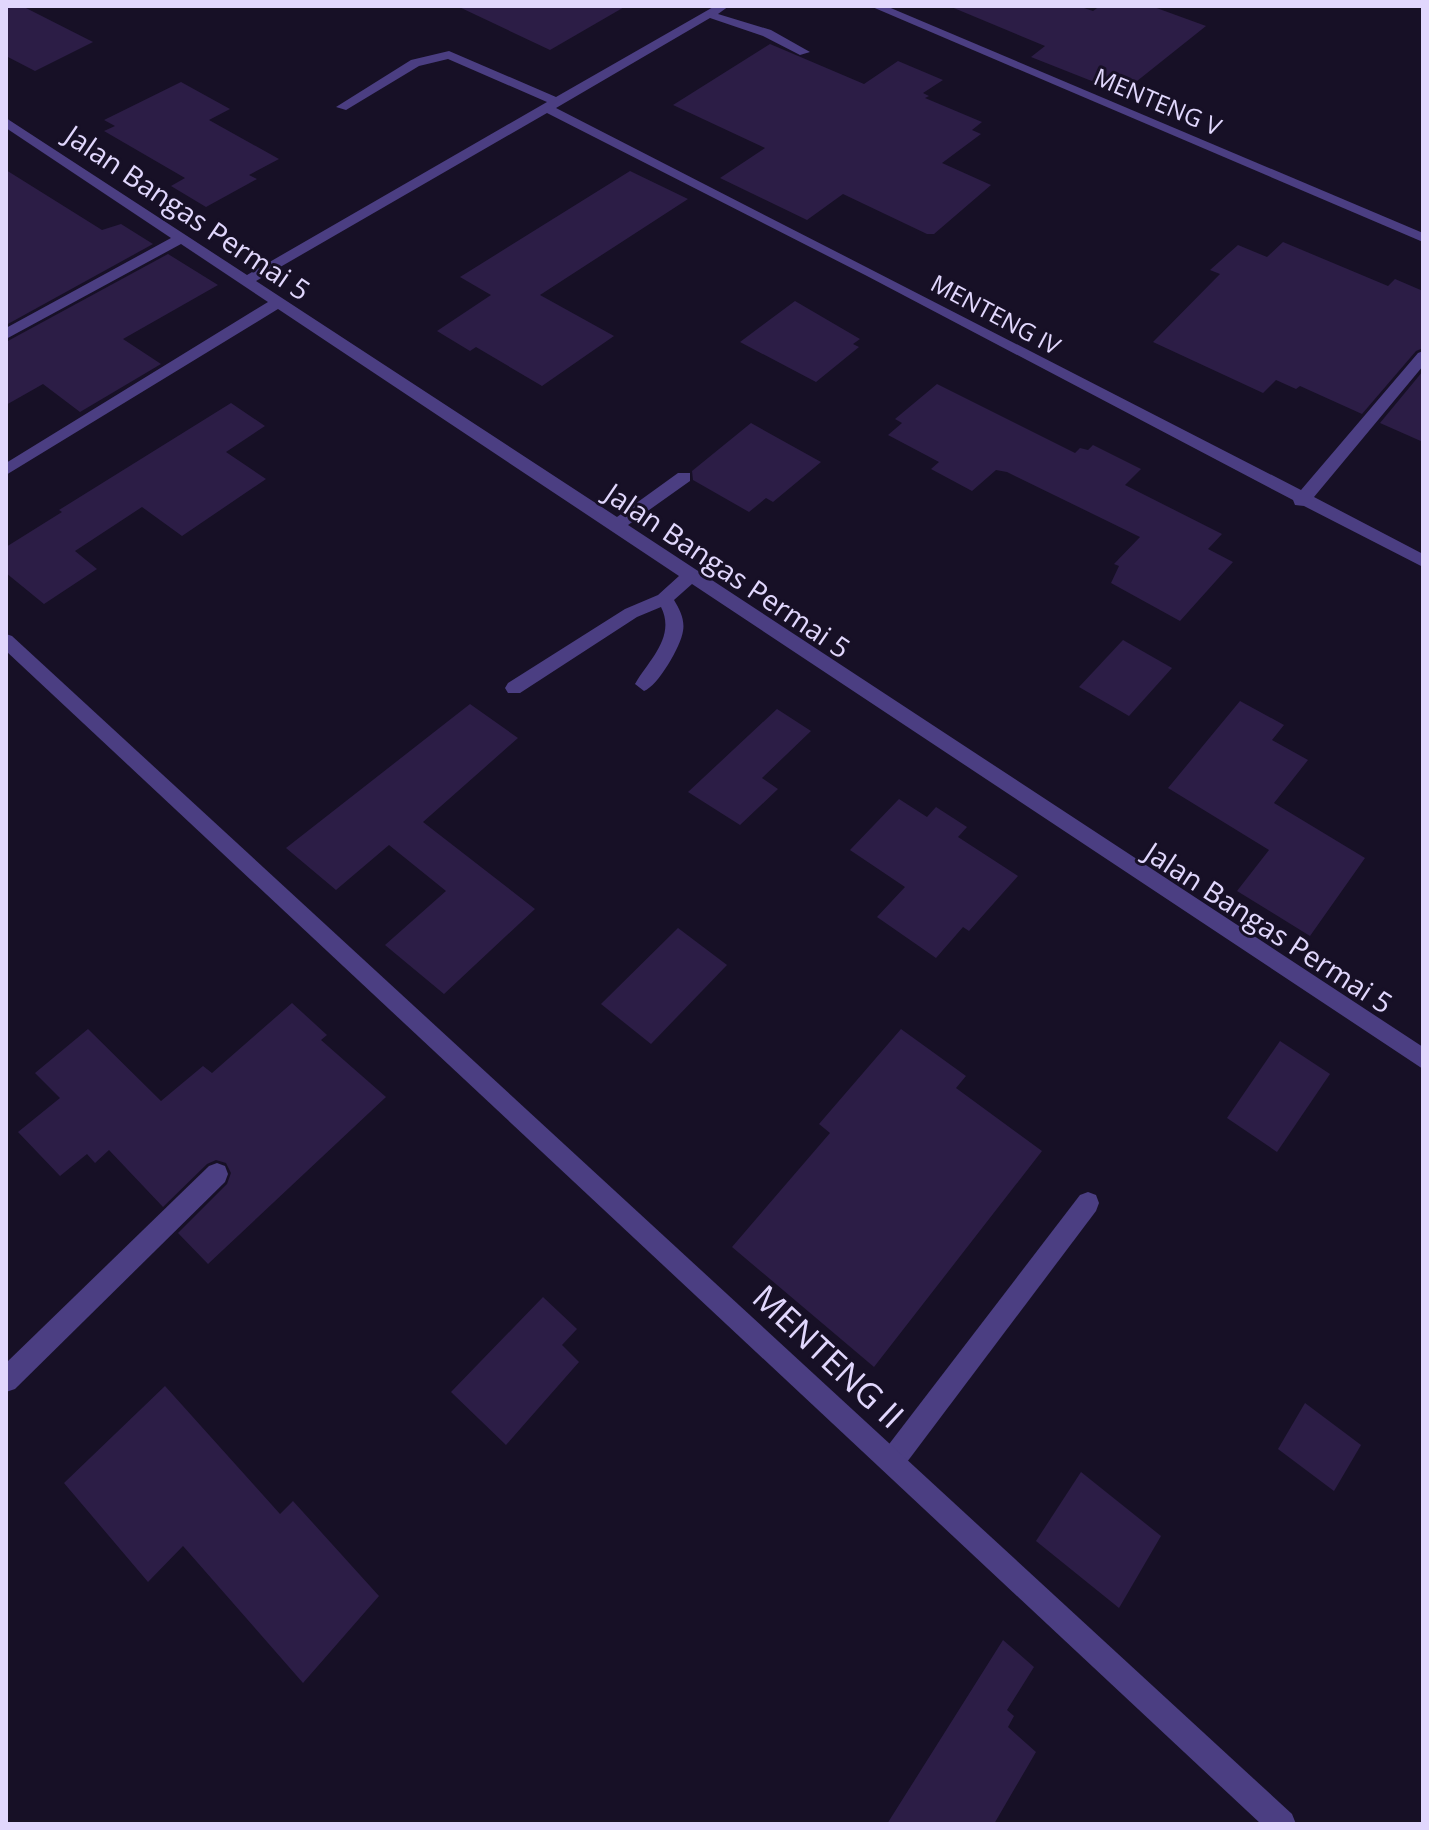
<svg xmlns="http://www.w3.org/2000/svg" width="1429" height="1830" font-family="'Open Sans',sans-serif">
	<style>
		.building { fill: #2c1d46 }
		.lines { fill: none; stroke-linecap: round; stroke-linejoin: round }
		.lane { fill: #4b3e82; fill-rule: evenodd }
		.street { fill: #4b3e82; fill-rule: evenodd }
		.labels { text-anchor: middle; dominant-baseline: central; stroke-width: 6; stroke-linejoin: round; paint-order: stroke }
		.far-street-label { font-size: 24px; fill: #e1d7fd; stroke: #171026 }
		.street-label { font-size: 28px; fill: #e1d7fd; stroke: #171026 }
		.near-street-label { font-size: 34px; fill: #e1d7fd; stroke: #171026 }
	</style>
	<rect width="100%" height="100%" fill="#171026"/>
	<g class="building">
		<polygon points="6,6 22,6 93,42 35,71 6,56"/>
		<polygon points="457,6 626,6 550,50"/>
		<polygon points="949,6 1078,6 1093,11 1100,6 1151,6 1206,26 1122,93 1031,57 1045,46"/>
		<polygon points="770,44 864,84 898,61 943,80 923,93 929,96 925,98 982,122 972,130 981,134 942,163 991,185 934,234 927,234 843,194 807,220 720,178 765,148 673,105"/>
		<polygon points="181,82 230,109 209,120 279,159 249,175 257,179 206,207 171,186 185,178 104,131 115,126 104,120"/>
		<polygon points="6,170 102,230 121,224 153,244 6,325"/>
		<polygon points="630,171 688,199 540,295 614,336 542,386 476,347 470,351 437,331 491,295 460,277"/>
		<polygon points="1283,242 1388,286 1395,279 1423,291 1423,348 1416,351 1362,414 1300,386 1296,389 1276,380 1263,393 1153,342 1220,274 1210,270 1238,245 1267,257"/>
		<polygon points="168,254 218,285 123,339 161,364 80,412 43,384 6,405 6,342"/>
		<polygon points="795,301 860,339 853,344 859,347 816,382 740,342"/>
		<polygon points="1423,371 1423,442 1380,423"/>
		<polygon points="937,384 1075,453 1080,448 1088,450 1093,445 1141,469 1125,485 1222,534 1208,549 1233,562 1180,621 1111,583 1119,566 1114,564 1140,537 1007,472 996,470 972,491 931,469 939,462 888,435 902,423 895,419"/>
		<polygon points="231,403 265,426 226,452 266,479 182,536 142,507 75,551 97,569 44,604 6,573 6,547 62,512 59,510"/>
		<polygon points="751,423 821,462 773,502 766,498 749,512 693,480 692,471"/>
		<polygon points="1123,640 1172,668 1129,716 1079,687"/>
		<polygon points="1240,701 1284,725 1272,740 1308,760 1274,803 1365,858 1310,936 1237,891 1269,850 1168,788"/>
		<polygon points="470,704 518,738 423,822 535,909 444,994 385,945 446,891 389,845 336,890 286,848"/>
		<polygon points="777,709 811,731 762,778 778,789 740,825 688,792"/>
		<polygon points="899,799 927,817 936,807 967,827 958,837 1018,876 969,931 963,927 936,958 877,917 905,887 850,850"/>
		<polygon points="678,928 727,965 651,1044 601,1004"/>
		<polygon points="292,1003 327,1035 321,1040 386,1097 208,1264 178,1233 227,1184 231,1173 226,1163 216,1160 207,1164 163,1207 109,1150 95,1163 87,1154 60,1176 18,1132 60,1098 35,1073 88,1029 161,1101 203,1066 212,1073"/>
		<polygon points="901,1029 966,1076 956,1088 1042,1151 874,1367 732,1247 830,1133 819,1124"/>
		<polygon points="1280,1041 1330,1074 1277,1152 1227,1118"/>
		<polygon points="543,1297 577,1329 562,1345 579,1362 506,1445 451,1392"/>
		<polygon points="165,1386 280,1514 293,1501 379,1596 303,1683 183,1546 148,1582 64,1483"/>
		<polygon points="1305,1403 1361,1445 1334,1491 1278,1449"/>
		<polygon points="1081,1472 1161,1536 1119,1608 1036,1541"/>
		<polygon points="1003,1640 1034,1667 1007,1710 1014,1716 1008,1727 1036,1752 994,1824 887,1824"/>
	</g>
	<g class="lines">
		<polygon class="lane" points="1088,1192 1096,1195 1099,1203 1096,1211 901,1470 892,1474 883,1470 879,1461 883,1452 1080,1195"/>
		<g class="street">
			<path d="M715 6H729L718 14 771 30 810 52 800 55 763 36 710 18 556 108 1301 490 1418 353 1423 351V366L1314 497 1423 554V567L1304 506 1295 505 1293 500 867 276 547 113 256 281 617 517 678 473H690V481L628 525 1423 1047V1069L692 584 674 600C680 610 685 620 683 631 681 646 658 686 644 691L635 684C649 660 676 637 661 607L637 617 520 693H508L505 688 508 683 625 609 658 595 679 576 278 309 6 475V463L268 302 181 244 6 339V328L171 238 6 128V118L247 275 547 102 448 59 419 66 346 110 336 107 411 60 449 51 556 97Z"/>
			<polygon points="870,6 886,6 1423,233 1423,242"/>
			<polygon points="6,634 12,636 1292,1814 1296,1824 1261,1824 6,651"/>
			<polygon points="217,1163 225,1166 228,1174 225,1182 15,1389 6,1392 6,1363 209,1166"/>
		</g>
	</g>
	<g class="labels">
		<g class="far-street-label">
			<text transform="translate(1158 101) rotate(23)">MENTENG V</text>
			<text transform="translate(996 314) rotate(28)">MENTENG IV</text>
		</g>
		<g class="street-label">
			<text transform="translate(188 212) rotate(34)">Jalan Bangas Permai 5</text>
			<text transform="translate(728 570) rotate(34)">Jalan Bangas Permai 5</text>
			<text transform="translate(1269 927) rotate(33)">Jalan Bangas Permai 5</text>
		</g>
		<g class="near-street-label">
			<text transform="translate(829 1356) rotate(43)">MENTENG II</text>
		</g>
	</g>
	<rect width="1429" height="1830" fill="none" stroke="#e1d7fd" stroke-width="16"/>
</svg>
